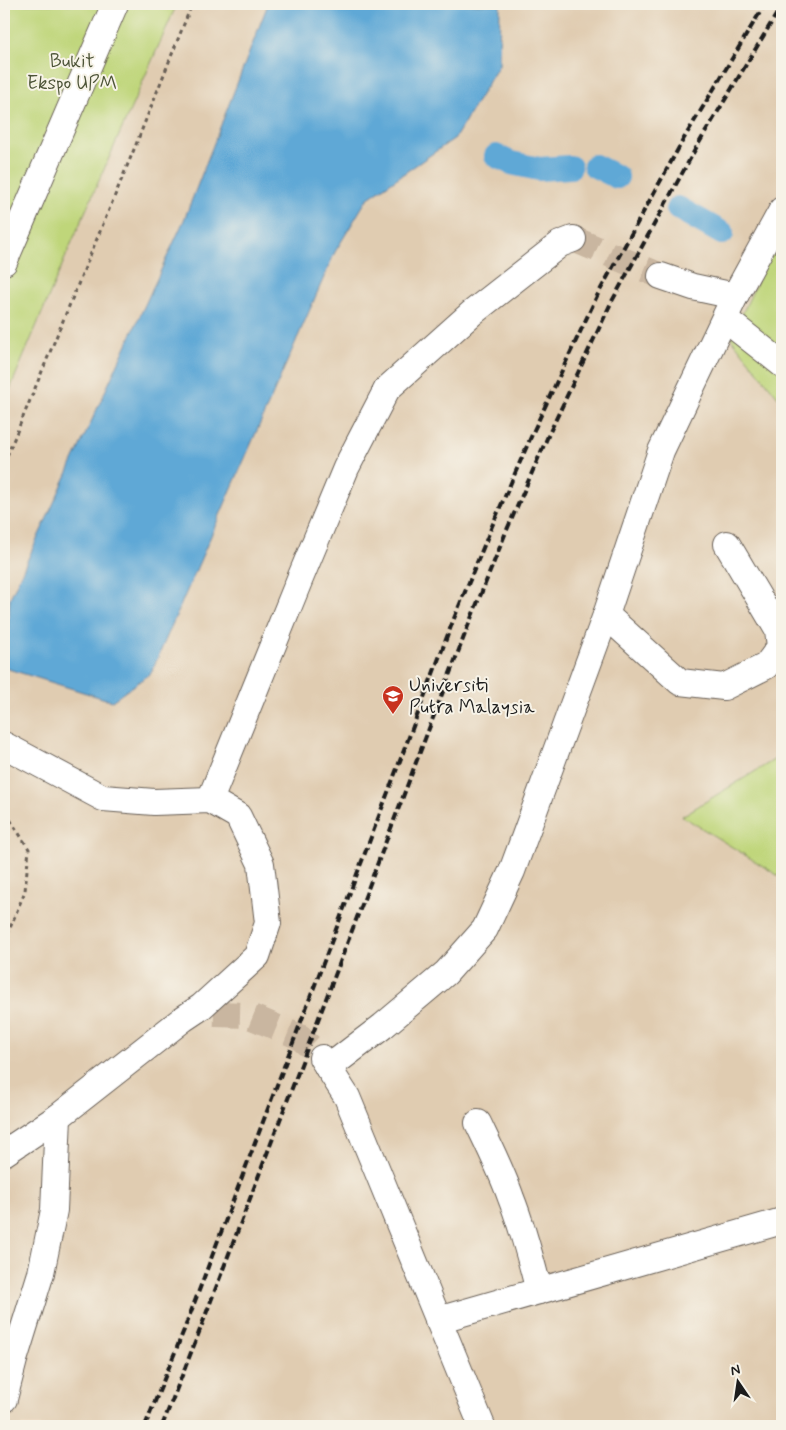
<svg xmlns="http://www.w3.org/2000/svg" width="786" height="1430" font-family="Mynerve,sans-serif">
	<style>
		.built { fill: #e0ccb1 }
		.green { fill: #bfd67a; stroke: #6e794b }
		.water { fill: #5ea8d6; stroke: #3d6279 }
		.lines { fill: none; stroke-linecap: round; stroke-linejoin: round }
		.canal { stroke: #5ea8d6; stroke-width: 24 }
		.minor-tunnel { stroke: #c9b6a0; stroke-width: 26; stroke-dasharray: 26 13; stroke-linecap: butt }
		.minor-casing { stroke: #685f56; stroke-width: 28 }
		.path { stroke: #685f56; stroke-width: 3; stroke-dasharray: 4 4; stroke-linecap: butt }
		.minor { stroke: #fff; stroke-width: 26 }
		.rail { stroke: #1c1c1c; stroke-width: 4; stroke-dasharray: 8 4; stroke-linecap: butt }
		.labels { text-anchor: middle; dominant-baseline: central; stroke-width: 4; stroke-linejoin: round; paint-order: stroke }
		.park-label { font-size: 19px; fill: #4d5438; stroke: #f7f3e8 }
		.poi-label { font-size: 19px; fill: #1c1c1c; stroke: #f7f3e8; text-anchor: start }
	</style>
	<rect width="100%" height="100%" fill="#f7f3e8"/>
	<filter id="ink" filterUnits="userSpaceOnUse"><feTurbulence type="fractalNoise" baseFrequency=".02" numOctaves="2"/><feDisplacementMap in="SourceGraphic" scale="10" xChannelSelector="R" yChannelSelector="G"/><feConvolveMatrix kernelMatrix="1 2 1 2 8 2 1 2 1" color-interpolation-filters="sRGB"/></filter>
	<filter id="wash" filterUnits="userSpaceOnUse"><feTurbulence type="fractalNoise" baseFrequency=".0096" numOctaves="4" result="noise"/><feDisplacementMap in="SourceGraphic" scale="20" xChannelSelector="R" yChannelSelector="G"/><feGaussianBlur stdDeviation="1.12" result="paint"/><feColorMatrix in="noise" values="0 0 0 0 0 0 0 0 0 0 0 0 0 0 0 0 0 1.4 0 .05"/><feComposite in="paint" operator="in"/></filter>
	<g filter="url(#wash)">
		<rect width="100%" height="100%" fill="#f4dcc1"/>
		<rect class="built" x="4" y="4" width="778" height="1422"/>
		<g class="green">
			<polygon points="4,4 177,4 71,244 4,403"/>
			<polygon points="782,228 782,402 731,338"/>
			<polygon points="782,755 782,878 682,816"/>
		</g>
		<polygon class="water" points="268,4 500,4 499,65 455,138 367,199 335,252 151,673 112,701 5,668 10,598 184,220"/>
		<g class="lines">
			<g class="canal">
				<polyline points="496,156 511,163 539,169 570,167"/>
				<polyline points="595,166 617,177"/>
				<polyline points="678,208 722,233"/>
			</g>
		</g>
	</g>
	<g filter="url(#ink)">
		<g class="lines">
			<g class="minor-tunnel">
				<polyline points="573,239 661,276"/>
				<polyline points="214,1014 247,1015 300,1037 322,1058"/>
			</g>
			<g class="minor-casing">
				<g id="minor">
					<polyline points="4,262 115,4"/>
					<polyline points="661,276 693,287 735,296"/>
					<polyline points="725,319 782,364"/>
					<polyline points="606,615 680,682 724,687 766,666 780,647 778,630 727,544"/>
					<polyline points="4,745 103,798 154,802 210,800 238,816 261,864 268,923 257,956 201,1007 183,1019 58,1117 4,1153"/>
					<polyline points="210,800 299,581 346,468 387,389 472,313 560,244 573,239"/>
					<polyline points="322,1058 347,1097 482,1426"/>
					<polyline points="328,1068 383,1026 446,973 485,929 512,871 606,615 661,451 735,296 782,210"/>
					<path d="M478 1123C490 1148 502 1172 511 1198 523 1228 531 1260 539 1291"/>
					<polyline points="438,1320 782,1221"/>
					<polyline points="4,1399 14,1360 41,1273 54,1210 58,1117"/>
				</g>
			</g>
			<g class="path">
				<polyline points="4,463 135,147 192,4"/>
				<polyline points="4,815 9,818 29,849 25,891 6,938 4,941"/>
			</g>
			<use href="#minor" class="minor"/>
			<g class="rail">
				<polyline points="145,1426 184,1330 453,621 492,526 534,430 597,296 683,140 765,4"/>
				<polyline points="162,1426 198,1335 468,626 506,532 548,436 611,303 696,148 782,5"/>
			</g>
		</g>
	</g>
	<defs>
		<g id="university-pin" transform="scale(1.125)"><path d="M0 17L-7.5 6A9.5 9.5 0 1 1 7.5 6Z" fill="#c8321e" stroke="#f7f3e8"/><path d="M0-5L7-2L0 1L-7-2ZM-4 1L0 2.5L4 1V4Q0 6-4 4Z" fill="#fff"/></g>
	</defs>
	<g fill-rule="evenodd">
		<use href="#university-pin" x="393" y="696"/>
	</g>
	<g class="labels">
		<g class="park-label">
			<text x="72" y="61">Bukit<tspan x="72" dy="22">Ekspo UPM</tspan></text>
		</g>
		<g class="poi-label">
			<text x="409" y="685">Universiti<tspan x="409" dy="22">Putra Malaysia</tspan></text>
		</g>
	</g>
	<rect width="786" height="1430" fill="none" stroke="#f7f3e8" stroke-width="20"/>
	<g transform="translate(738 1382) rotate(347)" stroke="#f7f3e8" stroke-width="4" paint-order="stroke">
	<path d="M0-4L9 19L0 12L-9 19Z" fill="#1c1c1c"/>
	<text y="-8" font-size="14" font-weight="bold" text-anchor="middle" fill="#1c1c1c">N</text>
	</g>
</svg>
